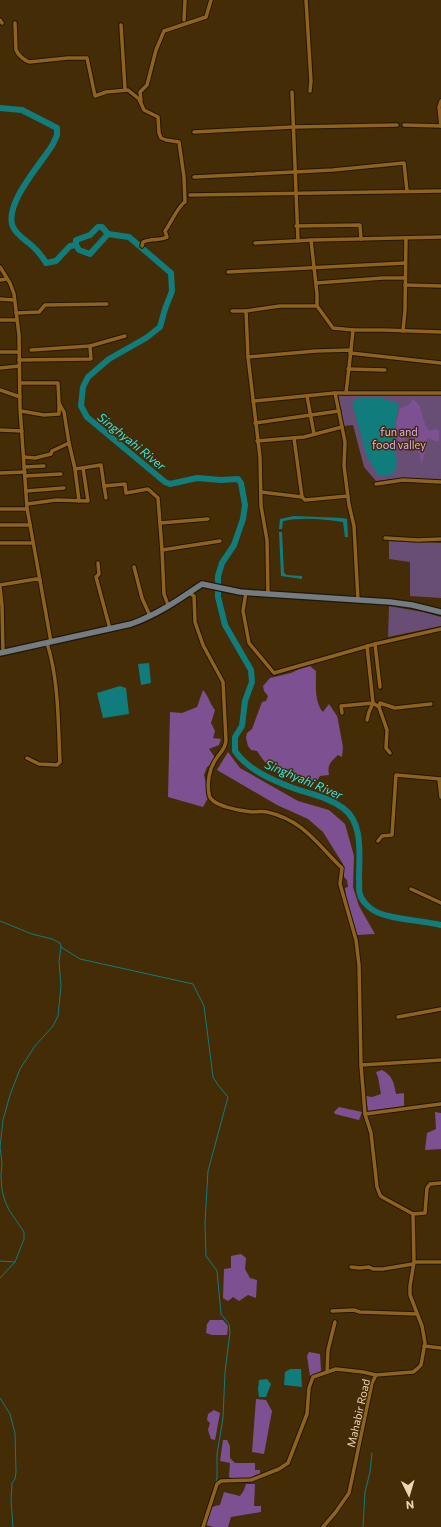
<svg xmlns="http://www.w3.org/2000/svg" width="441" height="1527" font-family="Commissioner,sans-serif">
	<style>
		.green { fill: #684d75 }
		.forest { fill: #7d5191 }
		.water { fill: #117c7c }
		.lines { fill: none; stroke-linecap: round; stroke-linejoin: round }
		.stream { stroke: #117c7c; stroke-width: 1 }
		.river { stroke: #117c7c; stroke-width: 6 }
		.street-casing { stroke: #241603; stroke-width: 5.5 }
		.primary-casing { stroke: #241603; stroke-width: 8 }
		.street { stroke: #8f631c; stroke-width: 3.5 }
		.primary { stroke: #727c82; stroke-width: 5.5 }
		.labels { text-anchor: middle; dominant-baseline: central; stroke-width: 3; stroke-linejoin: round; paint-order: stroke }
		.park-label { font-size: 11px; fill: #deaef6; stroke: #442c07 }
		.street-label { font-size: 11px; fill: #eed5b5; stroke: #442c07 }
		.water-label { font-size: 12px; font-style: italic; fill: #2ceae9; stroke: #442c07 }
	</style>
	<rect width="100%" height="100%" fill="#442c07"/>
	<g class="green">
		<polygon points="338,395 441,395 441,481 403,478 376,481 364,467 353,425 344,426"/>
		<polygon points="389,541 441,543 441,598 410,596 410,562 389,559"/>
		<polygon points="389,606 423,612 441,617 441,626 388,637"/>
	</g>
	<g class="forest">
		<path d="M412 399C425 405 420 422 430 431L436 429 439 430V440L438 442 427 438V445L421 465 420 454 415 450C416 444 411 441 411 434L398 446 396 423 400 408 410 404Z"/>
		<path d="M310 666 316 671C316 684 314 702 323 712L329 704 337 716 338 720 343 747 342 757 338 755C331 762 327 764 329 775L320 776 315 784C285 778 274 777 257 751L251 750 248 746 246 738 247 733 252 729 262 702 266 701 268 696 264 691 263 686 270 678 291 673 297 670Z"/>
		<path d="M203 690C209 697 210 704 215 710L211 723 215 731 213 738 221 739 219 745 209 749 214 756V763L207 767 204 775 209 796 203 807 168 797 170 712 182 713 197 707Z"/>
		<polygon points="228,752 240,768 298,801 329,810 345,824 354,856 353,887 359,906 375,934 357,935 346,896 345,888 348,887 347,880 344,877 343,864 323,832 308,819 277,805 217,770"/>
		<path d="M382 1070C393 1076 394 1083 396 1094L404 1093V1106L368 1111 366 1096 372 1097 381 1094 378 1077 376 1072Z"/>
		<polygon points="339,1107 362,1112 359,1120 335,1114 334,1112"/>
		<polygon points="435,1112 441,1113 441,1149 425,1150 427,1133 436,1129"/>
		<polygon points="241,1254 246,1258 245,1269 250,1278 257,1280 256,1298 248,1295 239,1301 233,1297 228,1301 223,1298 224,1269 231,1268 231,1256"/>
		<polygon points="210,1320 223,1320 228,1326 227,1335 212,1335 206,1333 207,1324"/>
		<polygon points="309,1352 320,1354 321,1371 310,1376 307,1356"/>
		<polygon points="256,1399 266,1400 272,1411 264,1454 252,1452"/>
		<polygon points="214,1410 220,1413 215,1440 211,1439 208,1430 210,1423 207,1420 208,1414"/>
		<path d="M223 1440H227L230 1446V1458L235 1463H255V1470H260V1475C252 1479 237 1483 229 1477L230 1463 220 1461Z"/>
		<path d="M246 1484H255L254 1506H261V1512L231 1517 228 1527H214L206 1525C208 1514 208 1506 220 1505L224 1492 240 1496 244 1490Z"/>
	</g>
	<g class="water">
		<path d="M358 398H382L399 404 394 430 397 466 395 468 394 473C388 476 381 478 375 472V470L367 457 352 403Z"/>
		<path d="M294 516 342 518 347 519 348 537H345L343 522C324 519 301 517 283 521L282 529H279L280 519Z"/>
		<polygon points="279,532 282,532 284,573 287,575 302,576 302,579 281,576"/>
		<polygon points="149,663 151,683 141,685 138,664"/>
		<polygon points="120,686 126,688 129,714 103,718 97,693"/>
		<polygon points="290,1369 301,1369 302,1387 284,1385 285,1372"/>
		<polygon points="267,1379 271,1384 266,1397 259,1397 258,1389 259,1380"/>
	</g>
	<g class="lines">
		<g class="stream">
			<polyline points="0,921 32,934 52,939 60,943 61,947 59,961 61,986 58,1016 53,1026 35,1046 20,1069 10,1095 3,1120 0,1147 2,1163 1,1175 2,1190 5,1201 9,1210 24,1232 24,1239 15,1262 0,1278"/>
			<polyline points="61,947 80,959 193,984 204,1006 213,1077 218,1085 228,1097 208,1171 205,1223 206,1256 217,1271 221,1314 229,1324 230,1332 225,1372 223,1418 217,1454 217,1478 216,1482"/>
			<polyline points="0,1261 15,1262"/>
			<polyline points="0,1398 10,1414 15,1433 16,1472 15,1479 12,1483 11,1500 13,1527"/>
			<polyline points="363,1527 365,1492 370,1472 372,1453"/>
		</g>
		<g class="river">
			<path d="M0 108 22 110 57 128V135L53 144C42 163 3 204 13 227 17 235 24 239 30 244 36 249 42 256 46 263L56 261 70 246 76 245 79 250 90 254 108 234 129 237 171 273 172 291 165 309 160 327 146 338 109 359 88 377 83 387 81 406 87 417 165 482 170 484 197 478 221 480 238 479 241 483 245 505 243 519 234 545 222 563 218 576V597L225 625 251 670 252 682 245 701 242 726 235 737V751C248 770 272 780 293 788 310 794 328 797 343 808 364 823 359 856 359 879 360 883 358 890 360 894 361 900 368 907 373 910 389 920 422 920 441 925"/>
			<polyline points="76,245 76,240 90,235 98,227 102,227 108,234"/>
		</g>
		<g class="street-casing">
			<g id="street">
				<polyline points="306,0 311,81 310,91"/>
				<polyline points="0,20 2,23"/>
				<polyline points="184,20 185,0"/>
				<path d="M15 23 16 50C18 55 24 60 29 62L68 58H87L95 96 106 92 128 90 139 99 144 110 158 117 159 133 161 138 166 140 179 142 184 177 185 202C179 205 170 224 165 231L167 237C160 241 152 238 143 242L142 246"/>
				<polyline points="121,25 125,89"/>
				<polyline points="292,92 298,241"/>
				<polyline points="141,101 140,92 147,85 156,50 164,31 206,17 211,0"/>
				<polyline points="404,125 441,126"/>
				<polyline points="441,126 439,107 441,101"/>
				<polyline points="194,132 293,127 397,125"/>
				<polyline points="194,177 333,170 404,163 407,191"/>
				<polyline points="190,195 441,191"/>
				<polyline points="296,226 360,225 361,239"/>
				<polyline points="311,240 317,294 317,306"/>
				<polyline points="255,243 313,240 441,237"/>
				<polyline points="0,267 10,283 14,294 19,335 20,408 27,508 51,642"/>
				<polyline points="228,272 405,263"/>
				<polyline points="0,280 7,279"/>
				<polyline points="316,283 383,278 405,278"/>
				<polyline points="405,285 441,286"/>
				<polyline points="0,299 14,300"/>
				<polyline points="232,311 246,311"/>
				<polyline points="16,313 39,312 45,305 107,304"/>
				<polyline points="0,320 16,320"/>
				<polyline points="403,331 405,310 406,238"/>
				<polyline points="31,350 90,346 125,336"/>
				<polyline points="351,350 353,330"/>
				<polyline points="0,352 19,352"/>
				<polyline points="350,353 441,363"/>
				<polyline points="248,357 246,311 280,306 317,306 333,328 353,330 383,330 441,332"/>
				<polyline points="19,360 91,359 90,346"/>
				<polyline points="0,368 19,366"/>
				<polyline points="348,369 385,370"/>
				<polyline points="20,383 58,383 59,403"/>
				<polyline points="0,390 20,397"/>
				<polyline points="335,393 345,442 344,466 349,505 354,526 358,600"/>
				<polyline points="307,396 314,434"/>
				<polyline points="253,401 335,393 441,393"/>
				<polyline points="21,411 44,415 59,414 59,403 64,412 69,443"/>
				<polyline points="255,423 339,411"/>
				<polyline points="0,430 22,431"/>
				<polyline points="294,438 302,497"/>
				<polyline points="257,441 304,437 342,427"/>
				<polyline points="24,457 35,458 51,454 52,451 69,443 75,469 101,465 104,486 125,484 126,493 148,489 158,498 162,550 220,541"/>
				<polyline points="24,467 44,466"/>
				<polyline points="75,469 79,501"/>
				<polyline points="0,473 25,472"/>
				<polyline points="25,476 61,474"/>
				<polyline points="376,484 403,480 441,482"/>
				<polyline points="104,486 106,498"/>
				<polyline points="26,491 64,488"/>
				<polyline points="261,492 302,497 305,500 348,496"/>
				<polyline points="27,504 56,500 88,501 83,468"/>
				<polyline points="0,509 27,509"/>
				<polyline points="160,523 208,519"/>
				<polyline points="0,525 30,525"/>
				<polyline points="385,538 418,540 441,539"/>
				<polyline points="0,543 33,543"/>
				<polyline points="162,550 164,594 168,605"/>
				<polyline points="98,563 99,574 96,577 110,629"/>
				<polyline points="134,567 142,598 150,616"/>
				<polyline points="0,585 36,579 40,580"/>
				<polyline points="0,587 2,606 3,653"/>
				<polyline points="246,592 243,611 249,643 274,673 375,644 441,629"/>
				<path d="M189 593 194 596 195 622 203 645 223 682 226 741C225 750 220 752 216 759 209 769 207 783 209 794 210 806 241 811 252 812 257 812 262 811 267 812 303 820 317 844 342 868L340 884 356 940 359 965 361 1065 365 1114 371 1133 377 1187 380 1195 382 1197 413 1214 414 1262 410 1286V1295L422 1326 425 1343 421 1365 417 1369 413 1372 376 1375 363 1372 336 1369 313 1377 309 1388 307 1414 288 1463 279 1469 251 1480 221 1481 217 1484 203 1527"/>
				<polyline points="268,594 267,540 261,506 260,457 248,357 316,351 351,350 346,393"/>
				<polyline points="375,644 380,687"/>
				<polyline points="373,703 379,707 387,730 386,748 390,753"/>
				<polyline points="379,707 380,703 395,708 431,704"/>
				<polyline points="342,713 341,706 373,703 367,646"/>
				<polyline points="367,720 369,712 373,703"/>
				<path d="M27 758 39 764 57 765 60 762C58 723 59 681 47 643"/>
				<polyline points="439,779 441,797"/>
				<polyline points="378,841 382,836 392,835 396,775 441,779"/>
				<polyline points="411,889 441,903"/>
				<polyline points="398,1017 441,1009"/>
				<polyline points="361,1065 441,1060"/>
				<polyline points="365,1114 441,1104"/>
				<polyline points="413,1214 425,1213 427,1188 430,1184 441,1183"/>
				<polyline points="414,1262 441,1262"/>
				<polyline points="351,1267 360,1268 369,1267 373,1269 383,1269 413,1264"/>
				<polyline points="332,1311 354,1310 360,1312 417,1314"/>
				<polyline points="424,1346 441,1348"/>
				<polyline points="327,1372 328,1350 335,1322"/>
				<polyline points="323,1527 335,1513 349,1493 372,1383 376,1375"/>
			</g>
		</g>
		<g class="primary-casing">
			<path id="primary" d="M0 653 131 624C157 615 180 599 202 584L240 592 268 594 390 602 412 605 441 612"/>
		</g>
		<use href="#street" class="street"/>
		<use href="#primary" class="primary"/>
	</g>
	<g class="labels">
		<g class="park-label">
			<text x="399" y="431">fun and<tspan x="399" dy="13">food valley</tspan></text>
		</g>
		<g class="street-label">
			<text transform="translate(358 1413) rotate(-77)">Mahabir Road</text>
		</g>
		<g class="water-label">
			<text transform="translate(132 441) rotate(39)">Singhyahi River</text>
			<text transform="translate(304 779) rotate(23)">Singhyahi River</text>
		</g>
	</g>
	<g transform="translate(409 1495) rotate(175)" stroke="#442c07" stroke-width="3" paint-order="stroke">
	<path d="M0-3L7 15L0 10L-7 15Z" fill="#eed5b5"/>
	<text y="-6" font-size="11" font-weight="bold" text-anchor="middle" fill="#eed5b5">N</text>
	</g>
</svg>
